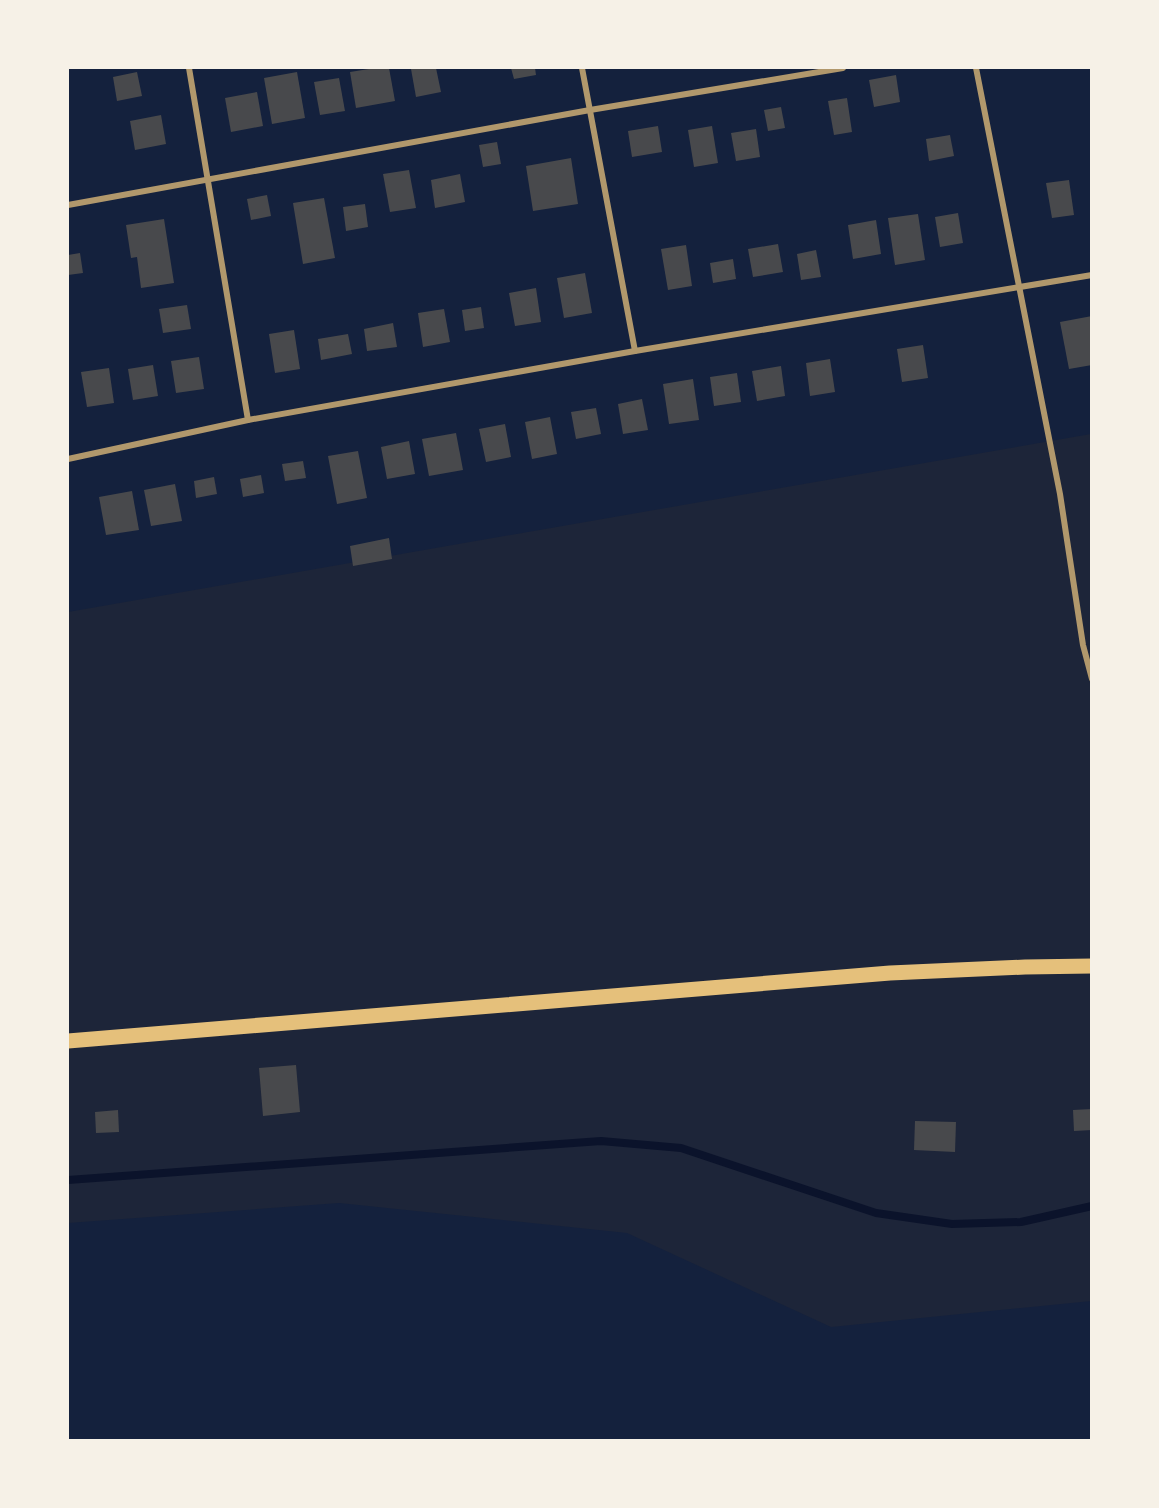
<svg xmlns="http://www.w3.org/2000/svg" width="1159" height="1508" font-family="'Fira Sans',sans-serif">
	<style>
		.green { fill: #1d2539 }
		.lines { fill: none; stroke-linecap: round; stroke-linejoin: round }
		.stream { stroke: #0b132b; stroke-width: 8 }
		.building { fill: #48494c }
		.minor { stroke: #b1986c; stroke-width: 6 }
		.primary { stroke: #e5c07b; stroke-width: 15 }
	</style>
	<rect width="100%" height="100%" fill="#14213d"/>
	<polygon class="green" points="1091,434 1091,1301 831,1327 627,1233 339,1203 68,1223 68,612"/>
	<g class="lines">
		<polyline class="stream" points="68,1180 601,1141 681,1148 876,1213 952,1224 1021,1222 1092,1206"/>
	</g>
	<g class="building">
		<polygon points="375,68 389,68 395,101 356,108 350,72"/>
		<polygon points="421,68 436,68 441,92 416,97 411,69"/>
		<polygon points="511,68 535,68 536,75 514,79"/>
		<polygon points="137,72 142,96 117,101 113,77"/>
		<polygon points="297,72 305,118 272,124 264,78"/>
		<polygon points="896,75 900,102 874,107 869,80"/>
		<polygon points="339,78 345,111 320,115 314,82"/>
		<polygon points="257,92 263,126 231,132 225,98"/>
		<polygon points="847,98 852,132 834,135 828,101"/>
		<polygon points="781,107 785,128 768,131 764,110"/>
		<polygon points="161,115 166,144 135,150 130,121"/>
		<polygon points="658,126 662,152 632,157 628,131"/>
		<polygon points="712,126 718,163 694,167 688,130"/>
		<polygon points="756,129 760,157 736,161 731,133"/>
		<polygon points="950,135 954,156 929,161 926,139"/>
		<polygon points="497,142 501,164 483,167 479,145"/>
		<polygon points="571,158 578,204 533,211 526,166"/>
		<polygon points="409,170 416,208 390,212 383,174"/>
		<polygon points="460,174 465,202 435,208 431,180"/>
		<polygon points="1069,180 1074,215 1052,218 1046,183"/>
		<polygon points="267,195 271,216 251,220 247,199"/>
		<polygon points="324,198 335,258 303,264 293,203"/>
		<polygon points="365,204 368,227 346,231 343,207"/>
		<polygon points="958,213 963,243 940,247 935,217"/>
		<polygon points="918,214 925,260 895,265 888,218"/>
		<polygon points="164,219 174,283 141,288 137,257 131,258 126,225"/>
		<polygon points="876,220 881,254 853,259 848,225"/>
		<polygon points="778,244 783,272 753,277 748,249"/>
		<polygon points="686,245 692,286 668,290 661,249"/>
		<polygon points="816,250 821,277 801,280 797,254"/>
		<polygon points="80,253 83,273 68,275 68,255"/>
		<polygon points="733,259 736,279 713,283 710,263"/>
		<polygon points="585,273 592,313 564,318 557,278"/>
		<polygon points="536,288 541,322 515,326 509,293"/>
		<polygon points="187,305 191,329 163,333 159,309"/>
		<polygon points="481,307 484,328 465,331 462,310"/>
		<polygon points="444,309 450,342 423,347 418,313"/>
		<polygon points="1092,316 1092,365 1069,369 1060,322"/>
		<polygon points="393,323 397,347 367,351 364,329"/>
		<polygon points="294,330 300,369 275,373 269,334"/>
		<polygon points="348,334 352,354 321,360 318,339"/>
		<polygon points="923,345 928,378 902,382 897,349"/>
		<polygon points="199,357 204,389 176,393 171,361"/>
		<polygon points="830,359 835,392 810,396 806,363"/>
		<polygon points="153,365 158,396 133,400 128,369"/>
		<polygon points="781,366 785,396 757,401 752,371"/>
		<polygon points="109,368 114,403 87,407 81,372"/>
		<polygon points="737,373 741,402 714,406 710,377"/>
		<polygon points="693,379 699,420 669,424 663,384"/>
		<polygon points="642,399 648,430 623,434 618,404"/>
		<polygon points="596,408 601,434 576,439 571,412"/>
		<polygon points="550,417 557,454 532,459 525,422"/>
		<polygon points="505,424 511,457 486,462 479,429"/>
		<polygon points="456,433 463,470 429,476 422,439"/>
		<polygon points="409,441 415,474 387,479 381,447"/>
		<polygon points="358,451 367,498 337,504 328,456"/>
		<polygon points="303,461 306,478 285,481 282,464"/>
		<polygon points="261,475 264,493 243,497 240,479"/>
		<polygon points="214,477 217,494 196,498 194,481"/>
		<polygon points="175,484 182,521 151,526 144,490"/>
		<polygon points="132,491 139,530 106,535 99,497"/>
		<polygon points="389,538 392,559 353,566 350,546"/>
		<polygon points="296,1065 300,1112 263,1116 259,1068"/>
		<polygon points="1092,1109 1092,1130 1074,1131 1073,1110"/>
		<polygon points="118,1110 119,1132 96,1133 95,1112"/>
		<polygon points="915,1121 956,1122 955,1152 914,1150"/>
	</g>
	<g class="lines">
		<g class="minor">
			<polyline points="189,68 248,420"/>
			<polyline points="582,68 635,351"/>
			<polyline points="976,68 1060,494 1083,645 1092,679"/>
			<polyline points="68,205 590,110 843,68"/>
			<polyline points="68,459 248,420 635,351 1092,275"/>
		</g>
		<polyline class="primary" points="68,1041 890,973 1025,967 1092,966"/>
	</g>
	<rect width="1159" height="1508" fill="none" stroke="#f6f1e7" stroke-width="138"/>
</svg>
